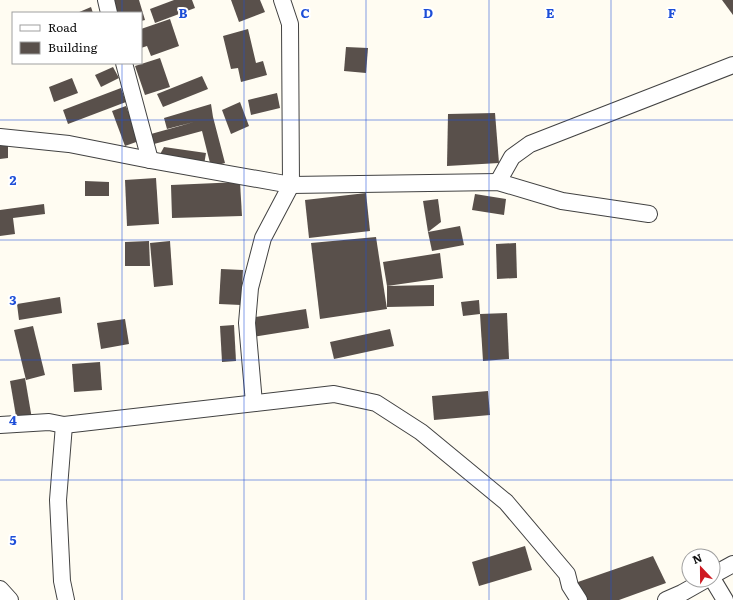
<svg xmlns="http://www.w3.org/2000/svg" width="733" height="600" font-family="Literata,serif">
	<style>
		.building { fill: #59504b }
		.lines { fill: none; stroke-linecap: round; stroke-linejoin: round }
		.minor-casing { stroke: #424242; stroke-width: 18 }
		.minor { stroke: #fff; stroke-width: 16 }
		.grid { fill: none; stroke: #1d4ed8; stroke-width: 1; stroke-opacity: 0.55 }
		.grid-label { font-size: 13px; text-anchor: middle; font-weight: bold; fill: #1d4ed8; stroke: #fff; stroke-width: 4; stroke-linejoin: round; paint-order: stroke }
	</style>
	<rect width="100%" height="100%" fill="#fffcf2"/>
	<g class="building">
		<polygon points="111,0 139,0 145,20 141,21 141,13 115,13"/>
		<polygon points="174,0 192,0 195,8 155,23 150,9"/>
		<polygon points="231,0 260,0 265,12 239,22"/>
		<polygon points="722,0 733,0 733,15"/>
		<polygon points="91,7 93,13 77,13"/>
		<polygon points="170,19 179,46 151,56 147,46 141,48 141,29"/>
		<polygon points="248,29 256,63 263,61 267,75 241,82 238,68 231,69 223,36"/>
		<polygon points="346,47 368,48 366,73 344,71"/>
		<polygon points="160,58 170,87 145,95 135,66"/>
		<polygon points="113,67 119,78 101,87 95,75"/>
		<polygon points="202,76 208,89 163,107 157,94"/>
		<polygon points="72,78 78,93 54,102 49,87"/>
		<polygon points="121,88 126,102 68,124 63,110"/>
		<polygon points="277,93 280,108 251,115 248,100"/>
		<polygon points="240,102 249,126 231,134 222,110"/>
		<polygon points="211,104 213,117 225,163 211,167 202,131 154,144 151,134 194,122 167,129 164,118"/>
		<polygon points="126,106 139,141 125,146 112,111"/>
		<polygon points="495,113 499,163 447,166 448,114"/>
		<polygon points="0,145 8,145 8,158 0,159"/>
		<polygon points="164,147 206,153 204,165 158,158"/>
		<polygon points="156,178 159,224 127,226 125,180"/>
		<polygon points="85,181 109,182 109,196 85,196"/>
		<polygon points="240,182 242,216 172,218 171,185"/>
		<polygon points="366,193 370,231 309,238 305,200"/>
		<polygon points="475,194 506,199 504,215 472,210"/>
		<polygon points="438,199 441,222 428,232 423,201"/>
		<polygon points="44,204 45,214 13,218 15,234 0,236 0,210"/>
		<polygon points="460,226 464,245 432,251 428,232"/>
		<polygon points="376,237 387,309 320,319 311,243"/>
		<polygon points="149,241 150,266 125,266 125,242"/>
		<polygon points="170,241 173,285 154,287 150,243"/>
		<polygon points="516,243 517,278 497,279 496,244"/>
		<polygon points="440,253 443,278 387,286 434,285 434,306 387,307 387,286 383,262"/>
		<polygon points="221,269 243,270 241,305 219,304"/>
		<polygon points="60,297 62,313 19,320 17,304"/>
		<polygon points="479,300 480,314 463,316 461,302"/>
		<polygon points="306,309 309,328 252,337 249,318"/>
		<polygon points="507,313 509,359 483,361 480,314"/>
		<polygon points="125,319 129,344 101,349 97,323"/>
		<polygon points="234,325 236,361 222,362 220,326"/>
		<polygon points="33,326 45,375 26,380 14,330"/>
		<polygon points="390,329 394,346 334,359 330,342"/>
		<polygon points="100,362 102,390 74,392 72,364"/>
		<polygon points="25,378 32,419 17,422 10,381"/>
		<polygon points="488,391 490,415 434,420 432,396"/>
		<polygon points="525,546 532,570 479,586 472,562"/>
		<polygon points="653,556 666,583 619,600 584,600 575,583"/>
	</g>
	<g class="lines">
		<g class="minor-casing">
			<g id="minor">
				<polyline points="106,0 109,13"/>
				<polyline points="124,63 150,160"/>
				<polyline points="0,137 69,144 150,160 291,185 498,182 562,201 649,214"/>
				<polyline points="498,182 512,157 530,144 733,65"/>
				<polyline points="254,403 247,323 250,288 263,238 291,185 290,24 282,0"/>
				<polyline points="0,425 49,422 64,425 334,394 376,403 421,432 506,502 567,574 570,586 579,600"/>
				<polyline points="64,425 58,500 62,581 66,600"/>
				<polyline points="713,575 733,564"/>
				<polyline points="713,580 725,600"/>
				<polyline points="0,589 10,600"/>
				<polyline points="666,600 682,593 705,580"/>
			</g>
		</g>
		<use href="#minor" class="minor"/>
	</g>
	<path class="grid" d="M122 0V13M244 0V600M366 0V600M489 0V600M611 0V600M122 63V600M0 120H733M0 240H733M0 360H733M0 480H733"/>
	<g class="grid-label">
		<text x="183" y="18">B</text>
		<text x="305" y="18">C</text>
		<text x="428" y="18">D</text>
		<text x="550" y="18">E</text>
		<text x="672" y="18">F</text>
		<text x="13" y="185">2</text>
		<text x="13" y="305">3</text>
		<text x="13" y="425">4</text>
		<text x="13" y="545">5</text>
	</g>
	<rect x="12" y="12" width="130" height="52" fill="#ffffff" stroke="#9f9f9f"/>
	<rect x="20" y="25" width="20" height="6" fill="#ffffff" stroke="#9f9f9f"/>
	<text x="48" y="32" font-size="12" fill="#0f0f0f">Road</text>
	<rect x="20" y="42" width="20" height="12" fill="#59504b" stroke="#9f9f9f"/>
	<text x="48" y="52" font-size="12" fill="#0f0f0f">Building</text>
	<g transform="translate(701 568) rotate(338)"><circle r="19" fill="#ffffff" stroke="#9f9f9f"/>
	<path d="M0-3L7 15L0 10L-7 15Z" fill="#ce1921"/>
	<text y="-6" font-size="11" font-weight="bold" text-anchor="middle" fill="#0f0f0f">N</text>
	</g>
</svg>
